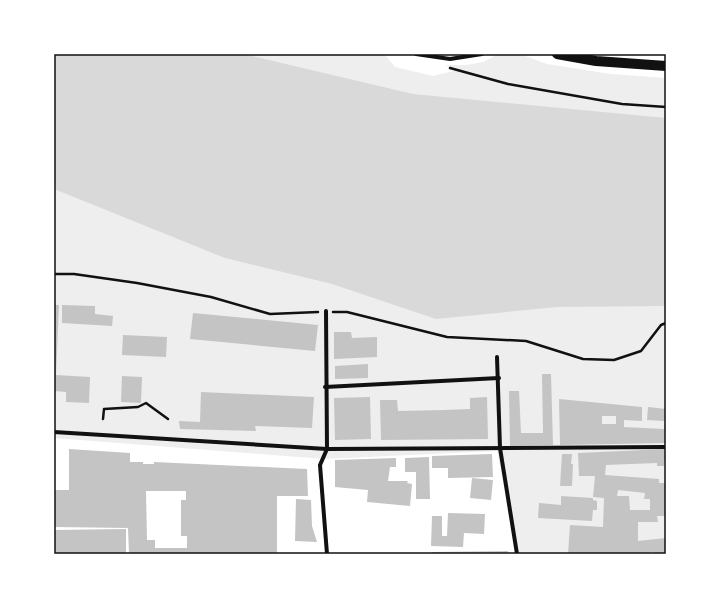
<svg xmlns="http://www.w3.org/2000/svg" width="720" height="608" font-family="Lato,sans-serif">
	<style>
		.green { fill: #eee }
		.water { fill: #d9d9d9 }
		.building { fill: #c4c4c4; fill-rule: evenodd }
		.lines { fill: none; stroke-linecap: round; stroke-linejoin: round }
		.path { stroke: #111; stroke-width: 2.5 }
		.minor { stroke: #111; stroke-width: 4 }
		.primary { stroke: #111; stroke-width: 10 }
		.neatline { fill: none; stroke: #111; stroke-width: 1.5 }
	</style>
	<rect width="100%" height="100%" fill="#fff"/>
	<polygon class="green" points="54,54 384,54 395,67 433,76 457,70 445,65 466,65 483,62 498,54 520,54 547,64 611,74 666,78 666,554 518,554 497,451 324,459 54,438"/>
	<polygon class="water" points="54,54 243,54 413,94 666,118 666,306 557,307 436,319 332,284 225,258 54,189"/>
	<g class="building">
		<polygon points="54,305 59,305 56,375 90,377 89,403 66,402 66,392 54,391"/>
		<polygon points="62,305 95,306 95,320 95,314 113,316 112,326 62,323"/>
		<polygon points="193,313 318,325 315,351 190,339"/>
		<polygon points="334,332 351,332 352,338 377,337 377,357 334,359"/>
		<polygon points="123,335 167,337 166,357 122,355"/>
		<polygon points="368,364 368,378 335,379 335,366"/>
		<polygon points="542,374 551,374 553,445 510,446 509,391 519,391 521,433 543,433"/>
		<polygon points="122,376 142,377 141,403 121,402"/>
		<polygon points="201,392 314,397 312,428 255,426 256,431 180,429 179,421 200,422"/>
		<polygon points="370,397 371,439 335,440 334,398"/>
		<polygon points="487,397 488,439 381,440 380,400 397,400 398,411 444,410 470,409 470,398"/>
		<path d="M559 399 642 407V421L624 420V427L664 429 665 421 647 420 648 407 666 409V443L560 445ZM602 416H616V424H602Z"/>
		<path d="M69 449 130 453V462H143V464H154V462L307 469 308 496H277V554H129L128 528 54 527V490H69ZM146 491H186V500H181V536H187V548H155V540H147Z"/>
		<path d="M666 449V461H664V466H657V463L606 465 605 475 659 479V483H666V516H657L658 522H638V541L666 538V554H654V552L647 553 648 554H568L570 525 603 527 604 498 593 497 595 476H579L578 453ZM618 490 645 493 644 499H650V510H630L629 496H617Z"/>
		<polygon points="492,454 493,477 448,478 448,468 432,468 432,456"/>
		<polygon points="562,454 572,454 571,464 573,464 572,486 560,486"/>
		<polygon points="429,457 430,499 416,499 416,472 405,472 405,458"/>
		<polygon points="396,458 396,467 390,467 388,481 408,481 407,483 412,484 410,506 367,502 368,490 335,487 335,460"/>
		<polygon points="472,478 493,480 491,500 470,498"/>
		<polygon points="561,496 593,498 593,500 597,501 597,510 593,510 592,521 538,518 539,503 561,505"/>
		<polygon points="296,499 311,500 312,526 317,542 295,541"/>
		<polygon points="448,513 485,514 484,534 464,533 463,547 431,546 432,516 442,516 442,536 447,536"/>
		<polygon points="126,529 126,554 54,554 54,530"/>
		<polygon points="508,551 509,554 432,554 432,552"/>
	</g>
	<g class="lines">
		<g class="path">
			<polyline points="450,68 508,84 622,104 666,107"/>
			<polyline points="54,274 74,274 137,283 211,297 270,314 318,312"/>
			<polyline points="333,312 347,312 447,337 526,341 583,359 614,360 641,351 661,325 666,323"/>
			<polyline points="103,419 104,409 138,407 146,403 168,419"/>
		</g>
		<g class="minor">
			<polyline points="416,54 450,59 482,54"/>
			<polyline points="326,311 327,449 320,465 327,554"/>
			<polyline points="497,357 500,448 517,554"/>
			<polyline points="325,387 499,378"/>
			<polyline points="54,432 327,449 666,447"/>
		</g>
		<polyline class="primary" points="557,54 596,61 666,66"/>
	</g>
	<rect width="720" height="608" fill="none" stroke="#ffffff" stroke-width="110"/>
	<rect x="55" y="55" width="610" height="498" class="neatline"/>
</svg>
